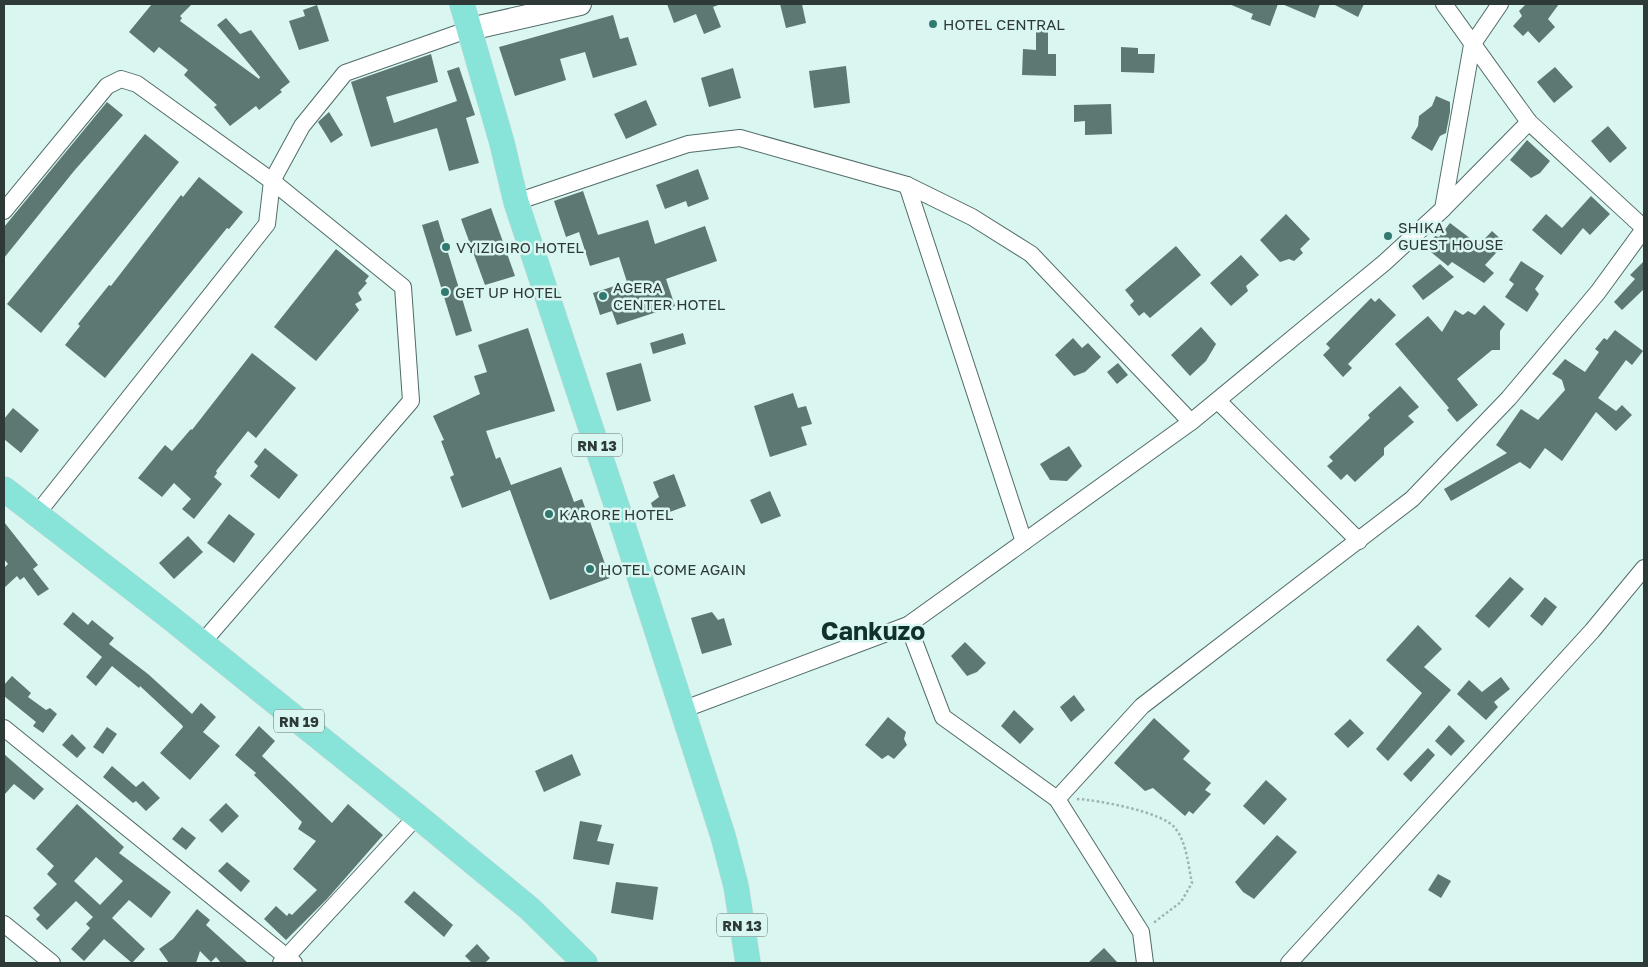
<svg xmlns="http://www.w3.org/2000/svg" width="1648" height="967" font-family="'Golos Text',sans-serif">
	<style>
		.building { fill: #5d7773; fill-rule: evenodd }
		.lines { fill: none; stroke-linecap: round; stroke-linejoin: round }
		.minor-casing { stroke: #526c68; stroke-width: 18 }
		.secondary-casing { stroke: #526c68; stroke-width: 24 }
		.primary-casing { stroke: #d5d8d7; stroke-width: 26 }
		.path { stroke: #9db4b0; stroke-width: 2.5; stroke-dasharray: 2.5 2.5; stroke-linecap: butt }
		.minor { stroke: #fff; stroke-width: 16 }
		.secondary { stroke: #fff; stroke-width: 22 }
		.primary { stroke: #88e3d9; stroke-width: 25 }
		.poi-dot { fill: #31786f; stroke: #d9f6f1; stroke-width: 2 }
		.labels { text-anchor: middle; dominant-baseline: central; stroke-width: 5; stroke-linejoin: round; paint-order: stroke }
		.shield { fill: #d9f6f1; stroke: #617270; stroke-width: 1 }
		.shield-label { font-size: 14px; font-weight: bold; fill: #2e3a38 }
		.poi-label { font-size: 15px; fill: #2e3a38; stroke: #d9f6f1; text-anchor: start }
		.town-label { font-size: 25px; font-weight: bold; fill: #10322e; stroke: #d9f6f1 }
	</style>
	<rect width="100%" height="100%" fill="#d9f6f1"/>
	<g class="building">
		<polygon points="152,4 192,4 180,16 182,18 180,21 259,79 260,77 217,25 226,18 240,34 251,30 290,82 280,90 282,92 259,110 256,106 230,126 214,107 217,105 184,75 188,70 159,47 154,53 129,32"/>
		<polygon points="667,4 721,4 713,7 721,27 704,34 696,14 674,23"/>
		<polygon points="780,4 802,4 806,23 786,28"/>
		<polygon points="1229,4 1278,4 1270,26 1251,19 1253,14"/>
		<polygon points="1282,4 1320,4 1315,18"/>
		<polygon points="1333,4 1364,4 1358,17"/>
		<polygon points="1526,4 1559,4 1548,19 1555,27 1539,43 1528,31 1523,36 1513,26 1522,16 1519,11"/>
		<polygon points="317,5 329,41 299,50 289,21 305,16 303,10"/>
		<polygon points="613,15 620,39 628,37 637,65 593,78 585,52 560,59 566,80 515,96 499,47"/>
		<polygon points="1036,31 1048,31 1048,54 1056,54 1056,76 1022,75 1023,49 1036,50"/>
		<polygon points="1121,47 1138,48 1138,54 1155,54 1154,73 1121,72"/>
		<polygon points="431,54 438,82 386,97 394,123 457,101 447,71 459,67 475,115 466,118 479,163 449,171 437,128 371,147 351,82"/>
		<polygon points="846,66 850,103 814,108 809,71"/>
		<polygon points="1555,67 1573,87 1554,103 1537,82"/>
		<polygon points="733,68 741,98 709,107 701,78"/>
		<polygon points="1436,96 1450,102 1450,112 1446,133 1440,136 1432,151 1411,138 1418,126 1419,116 1432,106"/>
		<polygon points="646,100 657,125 626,139 614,114"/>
		<polygon points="107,102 123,115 74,171 4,258 4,227"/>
		<polygon points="1111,104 1112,134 1085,135 1085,121 1074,122 1074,105"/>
		<polygon points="329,112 343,135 331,143 318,122"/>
		<polygon points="1608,126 1627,148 1610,163 1591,141"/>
		<polygon points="145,134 179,162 41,333 7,304"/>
		<polygon points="1527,140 1550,161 1540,173 1531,178 1510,160"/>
		<polygon points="698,169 709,199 688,207 686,201 665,209 656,185"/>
		<polygon points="199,177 243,212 229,229 227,228 105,378 65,345 80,326 78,324 109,285 111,286 181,195 183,197"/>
		<polygon points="583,191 598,235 648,220 655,244 705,226 717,261 666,279 675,306 617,325 612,311 600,315 593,293 627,282 619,257 590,266 579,232 566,237 554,201"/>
		<polygon points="1591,196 1610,214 1590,235 1583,228 1561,255 1532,230 1546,214 1562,228"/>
		<polygon points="491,208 515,276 485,285 461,219"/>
		<polygon points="1286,214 1310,239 1300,249 1303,253 1294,261 1289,259 1280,262 1260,240"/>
		<polygon points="438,220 472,331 456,336 422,225"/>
		<polygon points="1450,223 1479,245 1492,231 1505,243 1485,265 1494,273 1484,283 1452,262 1448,266 1426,248 1435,236 1439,237"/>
		<polygon points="1176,246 1201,275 1150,318 1144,312 1139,316 1130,305 1134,301 1125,290"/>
		<polygon points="336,249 369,276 365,281 367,283 358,293 362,300 355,304 359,310 316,361 274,327"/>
		<polygon points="1241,255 1259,275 1246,286 1248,291 1231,306 1210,283"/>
		<polygon points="1521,261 1544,276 1535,289 1539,294 1527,312 1505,297 1514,284 1509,280"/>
		<polygon points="1644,261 1644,289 1622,310 1614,302 1635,279 1630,275"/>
		<polygon points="1440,264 1454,277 1423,300 1412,286"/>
		<polygon points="1371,298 1375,302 1379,298 1396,315 1348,364 1352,368 1343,377 1323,355 1330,348 1326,344"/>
		<polygon points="1484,305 1505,324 1500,331 1500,350 1492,350 1457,379 1478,405 1457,422 1447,410 1449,408 1395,344 1428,316 1442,332 1455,310 1463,315 1468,311 1475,315"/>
		<polygon points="1201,327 1216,344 1206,361 1190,376 1171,355"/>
		<polygon points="528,328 555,411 486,431 496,459 500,457 511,485 561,467 574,502 582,499 610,578 550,600 510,490 462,508 450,477 454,475 441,441 444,440 433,416 480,394 474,376 487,372 478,345"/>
		<polygon points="1615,330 1643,351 1632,365 1626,360 1598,398 1616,411 1622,405 1632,415 1616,431 1596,412 1562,461 1545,448 1530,469 1520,462 1451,501 1444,489 1507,453 1496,445 1521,409 1538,420 1565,390 1562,380 1552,374 1565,359 1585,372 1599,352 1595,349 1604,338 1607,340"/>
		<polygon points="683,333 686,344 653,354 650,343"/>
		<polygon points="1073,338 1082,348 1088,343 1101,357 1085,372 1074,376 1055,355"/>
		<polygon points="252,353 296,388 256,438 248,431 216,471 217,473 214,477 222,484 194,519 182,509 191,499 174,483 162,497 138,478 165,445 172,451 191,429 192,430"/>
		<polygon points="641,363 651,401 617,411 606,373"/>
		<polygon points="1118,363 1128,375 1117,384 1107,372"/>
		<polygon points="1400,386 1419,407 1408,416 1414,422 1384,448 1384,455 1355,482 1347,474 1341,480 1327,466 1333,461 1329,457 1370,418 1368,415"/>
		<polygon points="793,393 798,408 806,406 812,424 801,427 807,445 770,457 754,406"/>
		<polygon points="13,408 39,430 21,453 4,439 4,419"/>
		<polygon points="1069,446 1082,466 1067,481 1050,480 1040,464"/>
		<polygon points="265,448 298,475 279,499 250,476 258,466 254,462"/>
		<polygon points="674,474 686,506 656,517 651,503 659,497 653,482"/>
		<polygon points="770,491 781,516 761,524 750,500"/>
		<polygon points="229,514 255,534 234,563 207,543"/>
		<polygon points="4,522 38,565 33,569 49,589 38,596 24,577 20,580 17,576 4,588 4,568 8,564 4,559"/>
		<polygon points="188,536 203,552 174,579 159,563"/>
		<polygon points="1510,577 1524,589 1489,628 1475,616"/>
		<polygon points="1545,597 1557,607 1542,626 1530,616"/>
		<polygon points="73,612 88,625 92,620 114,638 109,644 148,674 192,714 201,703 216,717 203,732 220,746 190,780 160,753 183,727 182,725 140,686 139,688 112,666 96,686 86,677 102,657 63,624"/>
		<polygon points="712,612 718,620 724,618 732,645 702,654 691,618"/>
		<polygon points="1418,625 1442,649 1424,667 1451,690 1388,761 1376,749 1422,693 1386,660"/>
		<polygon points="965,642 986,663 977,672 967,676 951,656"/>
		<polygon points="12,676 31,693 28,697 46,710 50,708 57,714 43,733 33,726 36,722 4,696 4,685"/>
		<polygon points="1501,677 1510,689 1494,702 1498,707 1486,720 1457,694 1469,680 1482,692"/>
		<polygon points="1074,695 1085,710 1071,722 1060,707"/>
		<polygon points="1014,710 1034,729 1020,744 1001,726"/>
		<polygon points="888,717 906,732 904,739 907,745 894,759 888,755 882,759 865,745"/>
		<polygon points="1154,718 1190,751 1183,759 1211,783 1205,790 1211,794 1193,814 1189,811 1185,816 1153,788 1145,791 1114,763"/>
		<polygon points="1350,719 1364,733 1348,748 1334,734"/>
		<polygon points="1449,725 1465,741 1451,756 1435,741"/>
		<polygon points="259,726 275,741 262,756 332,823 348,804 383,835 327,899 286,940 264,919 276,906 287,916 289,913 292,915 317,890 293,869 316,841 298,829 302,822 254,775 256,773 235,755"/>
		<polygon points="107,727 117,734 103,754 93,747"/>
		<polygon points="72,734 86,748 77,758 62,745"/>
		<polygon points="1428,748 1435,755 1411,782 1403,774"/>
		<polygon points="4,754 44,789 34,800 14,784 4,795"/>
		<polygon points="572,754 581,775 544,792 535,771"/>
		<polygon points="112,766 136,787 143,781 160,798 146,811 136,801 133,803 103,777"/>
		<polygon points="1266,780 1287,799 1264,825 1243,806"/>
		<polygon points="226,803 239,816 222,833 209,820"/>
		<path d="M77 804 124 847 119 853 171 892 151 918 129 900 112 918 145 949 132 963 104 939 84 961 71 949 90 928 86 924 93 917 76 901 47 930 36 919 40 915 33 908 57 884 47 874 54 866 36 849ZM96 857 123 881 100 905 74 881Z"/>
		<polygon points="580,821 602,825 597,841 614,844 609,865 573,859"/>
		<polygon points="182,827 196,838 186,850 172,839"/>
		<polygon points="1277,835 1297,852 1254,899 1243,892 1235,882"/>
		<polygon points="227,862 250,881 241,892 218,871"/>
		<polygon points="1438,874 1451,881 1441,898 1428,890"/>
		<polygon points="616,882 658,887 653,920 611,913"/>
		<polygon points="414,891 453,925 444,937 404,902"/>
		<polygon points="197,909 210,920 206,925 248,963 221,963 216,957 211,962 200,951 196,963 169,963 159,949 173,939"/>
		<polygon points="477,944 490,958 485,963 472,963 465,956"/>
		<polygon points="1104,948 1118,963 1088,963"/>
	</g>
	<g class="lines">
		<g class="minor-casing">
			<g id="minor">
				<polyline points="1444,4 1529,122 1644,228"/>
				<polyline points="907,185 1024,542"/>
				<polyline points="516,202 688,144 740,138 907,185 972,217 1031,254 1191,422"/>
				<polyline points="1443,209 1529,122"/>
				<polyline points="4,211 107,86 121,79 137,84 272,181 403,287 411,401 202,643"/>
				<polyline points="1218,401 1359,541"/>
				<polyline points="36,515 267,224 272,181 302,126 345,73 470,29"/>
				<polyline points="908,625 943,717 1057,799"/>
				<polyline points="682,710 908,625 1191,422 1384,263 1443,209 1472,45 1500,4"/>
				<polyline points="4,728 294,963"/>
				<polyline points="4,924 52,963"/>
				<polyline points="281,963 417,816"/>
				<polyline points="1145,963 1141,932 1057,799 1142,706 1412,499 1509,398 1598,292 1644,229"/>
				<polyline points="1289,963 1592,631 1644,568"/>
			</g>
		</g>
		<g class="secondary-casing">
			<polyline id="secondary" points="470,29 580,4"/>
		</g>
		<g class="primary-casing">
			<g id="primary">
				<polyline points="462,4 502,143 516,202 620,516 723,836 736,886 748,963"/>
				<polyline points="4,489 167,615 417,816 530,909 585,963"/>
			</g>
		</g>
		<path class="path" d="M1077 799C1098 800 1163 812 1175 828 1187 843 1188 865 1192 883L1181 902 1152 924"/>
		<use href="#minor" class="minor"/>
		<use href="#secondary" class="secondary"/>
		<use href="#primary" class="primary"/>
	</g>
	<g class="poi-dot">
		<circle cx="933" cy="24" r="5"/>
		<circle cx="1388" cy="236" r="5"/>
		<circle cx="446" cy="247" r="5"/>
		<circle cx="445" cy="292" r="5"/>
		<circle cx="603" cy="296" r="5"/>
		<circle cx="549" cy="514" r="5"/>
		<circle cx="590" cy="569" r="5"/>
	</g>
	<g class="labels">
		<g class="shield">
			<rect x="572" y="433.5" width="50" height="23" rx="4"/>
			<rect x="274" y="709.5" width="50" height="23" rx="4"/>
			<rect x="717" y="913.5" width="50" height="23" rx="4"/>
		</g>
		<g class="shield-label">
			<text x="597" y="445">RN 13</text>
			<text x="299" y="721">RN 19</text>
			<text x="742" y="925">RN 13</text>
		</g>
		<g class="poi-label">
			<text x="943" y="24">HOTEL CENTRAL</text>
			<text x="1398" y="227">SHIKA<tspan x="1398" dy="17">GUEST HOUSE</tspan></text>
			<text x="456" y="247">VYIZIGIRO HOTEL</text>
			<text x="613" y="287">AGERA<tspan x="613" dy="17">CENTER HOTEL</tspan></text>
			<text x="455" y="292">GET UP HOTEL</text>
			<text x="559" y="514">KARORE HOTEL</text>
			<text x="600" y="569">HOTEL COME AGAIN</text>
		</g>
		<g class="town-label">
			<text x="873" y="630">Cankuzo</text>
		</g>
	</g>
	<rect width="1648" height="967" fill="none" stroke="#2e3a38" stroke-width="10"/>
</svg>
